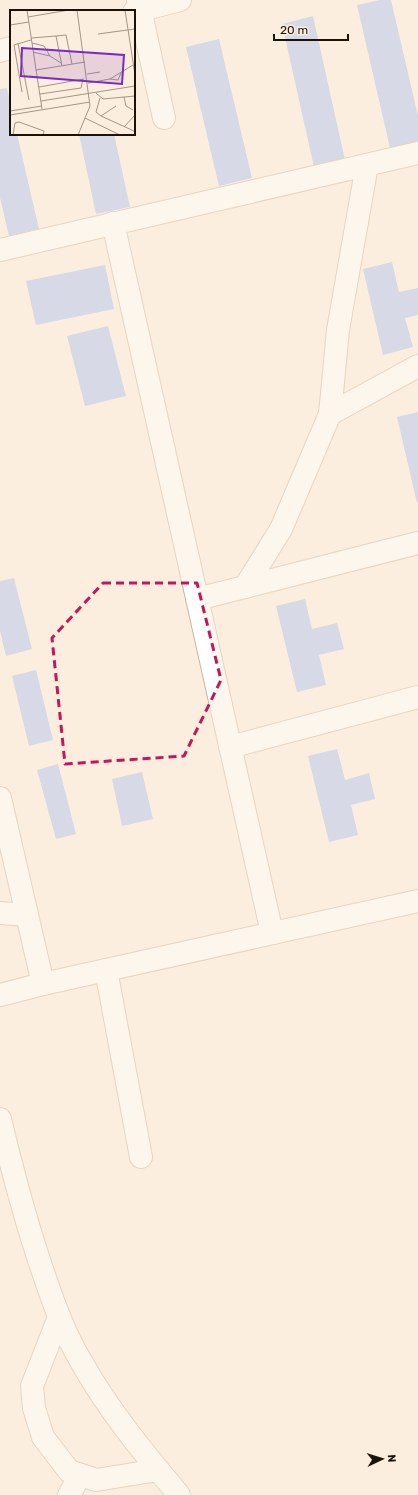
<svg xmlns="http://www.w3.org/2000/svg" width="418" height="1495" font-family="Rubik,sans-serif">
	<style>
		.building { fill: #aabfef }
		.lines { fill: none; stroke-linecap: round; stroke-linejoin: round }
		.minor-casing { stroke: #cbb59c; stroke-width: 24 }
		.minor { stroke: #fff; stroke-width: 22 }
		.marked { fill: none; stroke: #c2185b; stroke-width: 3; stroke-dasharray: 8 5; stroke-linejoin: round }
		.inset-road { fill: none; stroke: #a29689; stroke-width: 1 }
		.view { fill: #7b2cbf; fill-opacity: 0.15; stroke: #7b2cbf; stroke-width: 2 }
		.inset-edge { fill: none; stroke: #1b130a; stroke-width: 2 }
	</style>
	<rect width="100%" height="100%" fill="#fceede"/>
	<g class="building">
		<polygon points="380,0 391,0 418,116 418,142 390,148 357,5"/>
		<polygon points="313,16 345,160 314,167 282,24"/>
		<polygon points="219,39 252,178 219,186 186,47"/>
		<polygon points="7,88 11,107 11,134 17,134 39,229 9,236 0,198 0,89"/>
		<polygon points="79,134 114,134 130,207 96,214"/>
		<polygon points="392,262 399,292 418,288 418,315 405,318 413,347 383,355 363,269"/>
		<polygon points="105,265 114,309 36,325 26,281"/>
		<polygon points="108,326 126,396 85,406 67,336"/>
		<polygon points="418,412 418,502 417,503 397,417"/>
		<polygon points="14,578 32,649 6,656 0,631 0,581"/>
		<polygon points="305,599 312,629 337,623 344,649 319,655 326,685 297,692 276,606"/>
		<polygon points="36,670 53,740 29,746 12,676"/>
		<polygon points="337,749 345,780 369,773 375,799 351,805 358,835 329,842 308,756"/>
		<polygon points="58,764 76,834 56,839 37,770"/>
		<polygon points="142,772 153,819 122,826 112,779"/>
	</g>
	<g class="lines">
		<g class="minor-casing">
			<g id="minor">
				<polyline points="138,0 164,118"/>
				<polyline points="134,12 180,0"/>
				<polyline points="0,51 11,48"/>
				<polyline points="113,223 272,933"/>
				<polyline points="0,250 418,153"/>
				<polyline points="330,414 418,366"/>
				<polyline points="245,587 281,529 330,414 338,330 367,165"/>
				<polyline points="197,599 418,543"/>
				<polyline points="230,747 418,697"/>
				<polyline points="0,798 43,984"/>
				<polyline points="0,913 27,915"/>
				<polyline points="106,970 141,1157"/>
				<polyline points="0,995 43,984 418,901"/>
				<path d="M0 1119C11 1165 23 1211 38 1257 50 1293 62 1330 82 1363 109 1411 144 1453 179 1495"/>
				<polyline points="59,1317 32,1386 34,1408 43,1437 69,1471 96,1480 158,1470"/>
				<polyline points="69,1495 80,1475"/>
			</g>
		</g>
		<use href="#minor" class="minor"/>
	</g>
	<path d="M0 0H418V1495H0ZM103 583H197L221 680 184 756 65 764 52 638Z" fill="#fceede" fill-opacity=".55" fill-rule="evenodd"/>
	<path class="marked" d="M103 583H197L221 680 184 756 65 764 52 638Z"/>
	<g transform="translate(10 10)">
		<rect width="125" height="125" fill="#fceede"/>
		<path class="inset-road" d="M17 0 32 99M67 0 80 96 68 125M115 0 125 65M18 7 59 0M0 15 19 12M88 24 125 19M46 26 56 25 62 54M21 28 46 26 52 56M8 33 19 90M22 33 34 36 40 46M23 42 40 46 51 53M26 60 75 52M77 64 90 62M100 69 108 70 111 63M78 73 100 69 123 55M29 77 74 69M12 82 4 35 21 30M86 83 93 89 125 86M30 84 71 78 73 69M114 87 116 96 123 100M90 88 86 102 91 106 106 96M31 91 125 76M0 101 32 96M0 105 80 92M91 106 124 121M75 108 110 125M114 117 125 105M3 125 5 113 9 112 34 121 33 125"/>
		<path class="view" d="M12 38 114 45 112 74 11 66Z"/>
		<rect width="125" height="125" class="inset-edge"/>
	</g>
	<g transform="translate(382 1459) rotate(86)" stroke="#fceede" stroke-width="3" paint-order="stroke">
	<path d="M0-3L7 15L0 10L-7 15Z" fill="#1b130a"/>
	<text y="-6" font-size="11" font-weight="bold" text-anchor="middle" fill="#1b130a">N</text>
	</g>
	<path d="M274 34v6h74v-6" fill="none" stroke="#1b130a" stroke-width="2"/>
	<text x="280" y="34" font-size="12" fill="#1b130a" stroke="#fceede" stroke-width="3" paint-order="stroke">20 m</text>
</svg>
